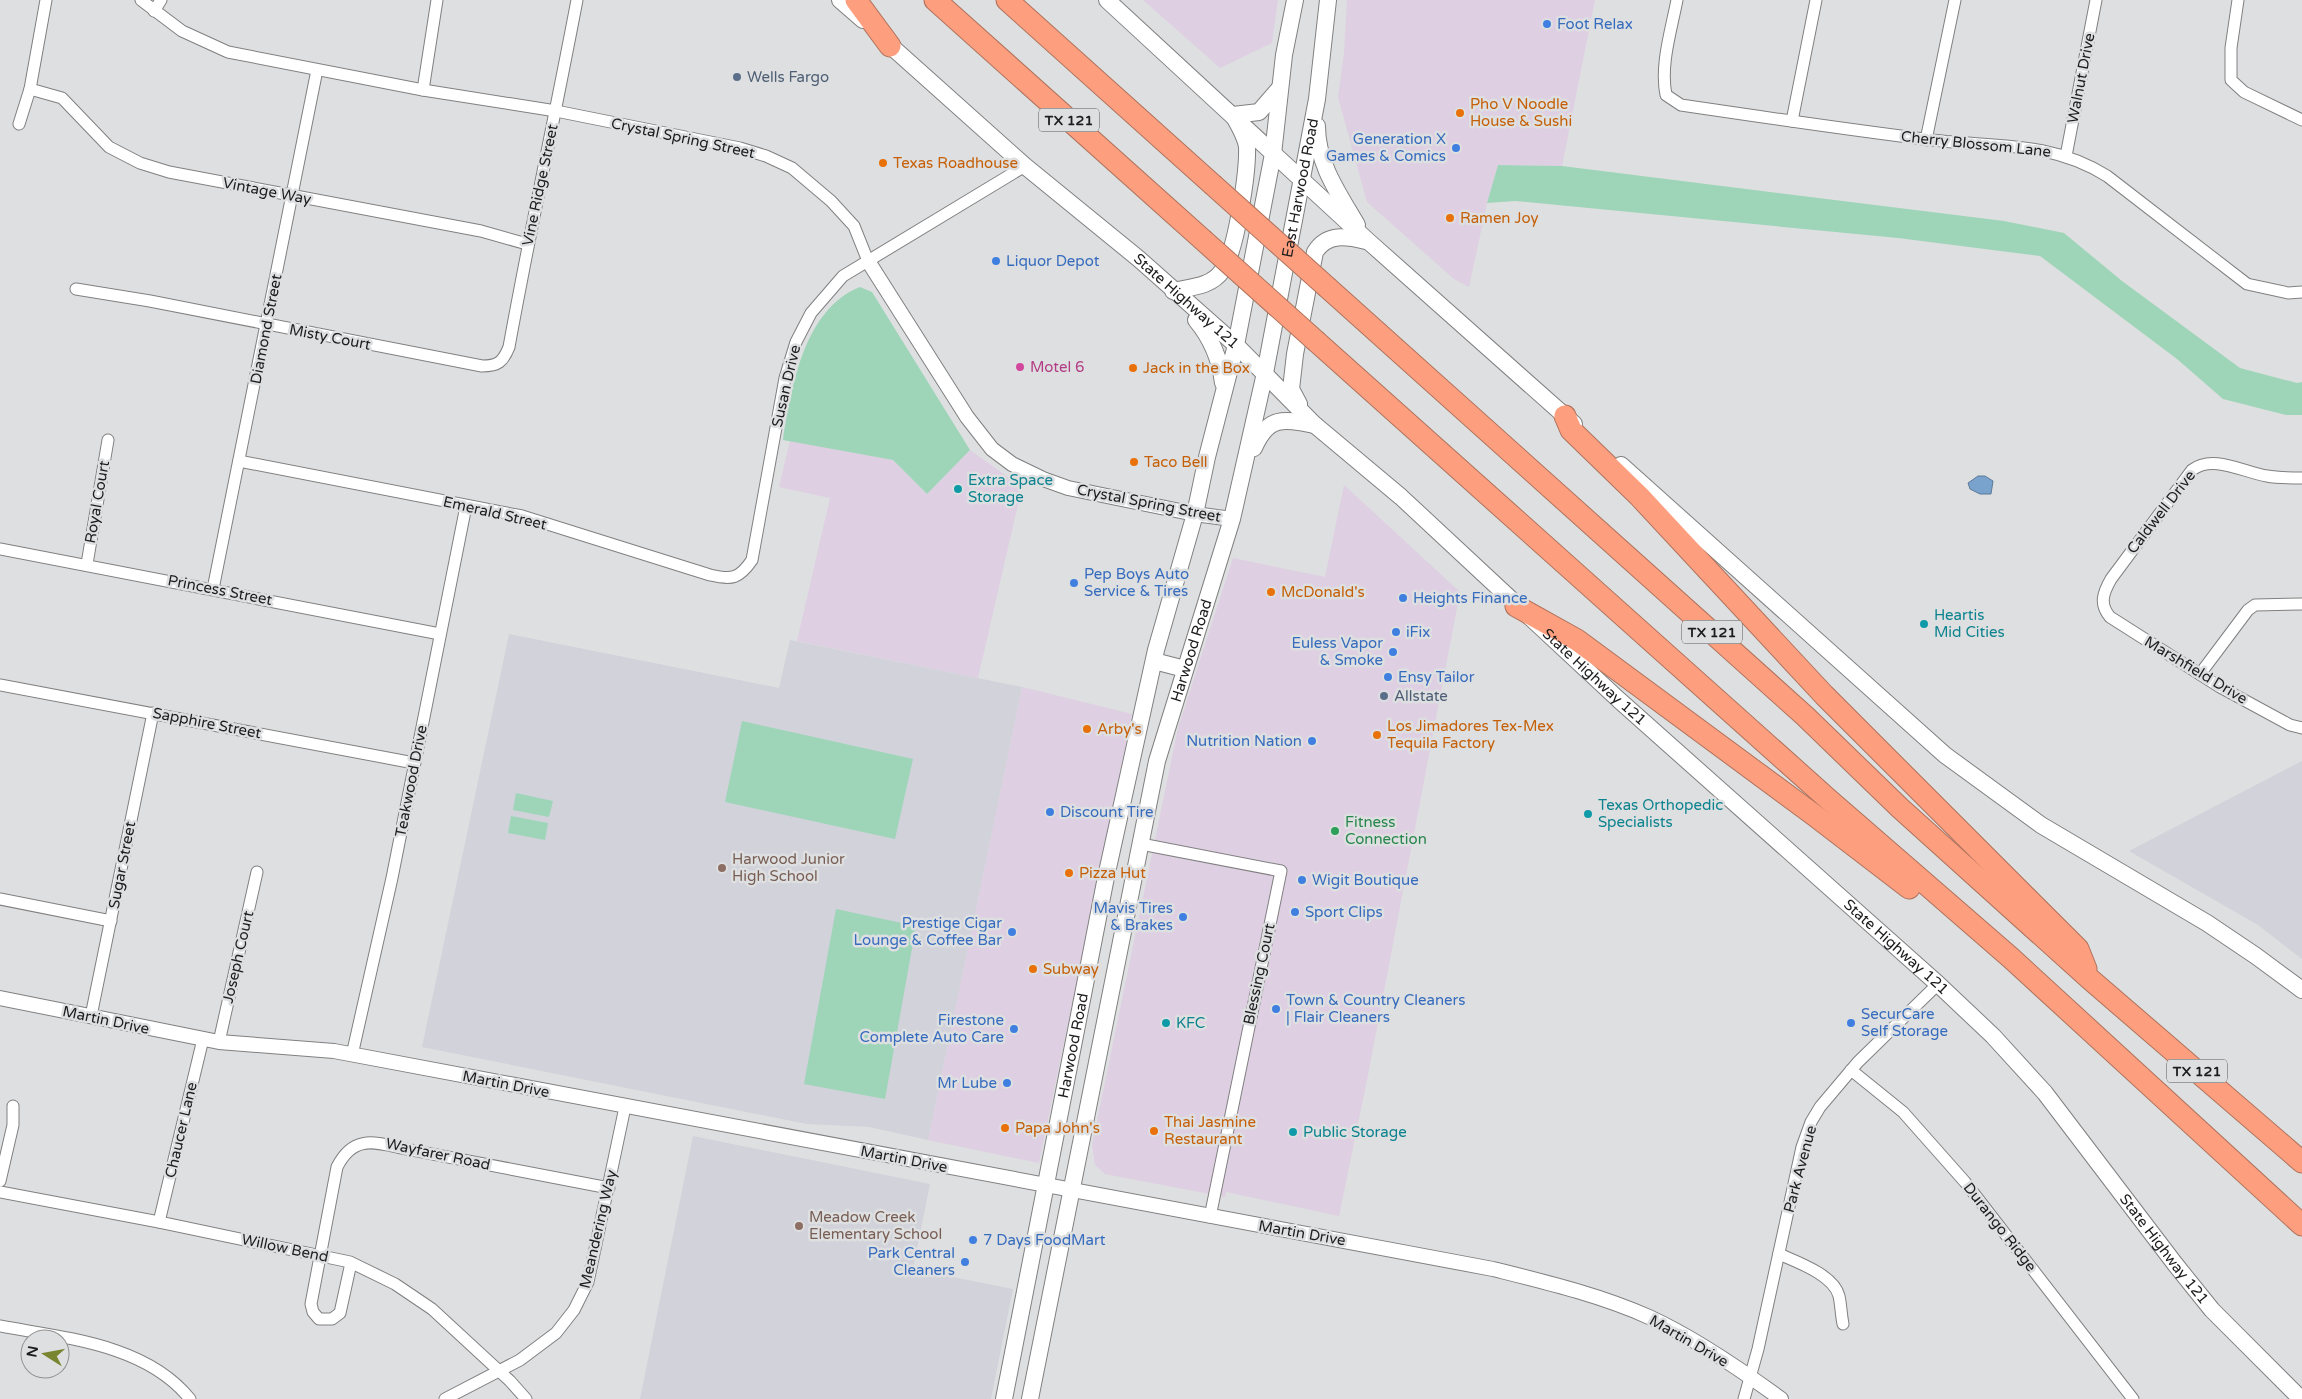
<svg xmlns="http://www.w3.org/2000/svg" width="2302" height="1399" font-family="'Varela Round',sans-serif">
	<style>
		.commercial { fill: #decfe2 }
		.built { fill: #d1d2da }
		.green { fill: #9ed5b9 }
		.water { fill: #79a2cc; stroke: #5d7a98 }
		.lines { fill: none; stroke-linecap: round; stroke-linejoin: round }
		.minor-casing { stroke: #808081; stroke-width: 13 }
		.tertiary-casing { stroke: #808081; stroke-width: 16 }
		.secondary-casing { stroke: #808081; stroke-width: 18 }
		.motorway-casing { stroke: #af725c; stroke-width: 23 }
		.minor { stroke: #fff; stroke-width: 11 }
		.tertiary { stroke: #fff; stroke-width: 14 }
		.secondary { stroke: #fff; stroke-width: 16 }
		.motorway { stroke: #fd9f7e; stroke-width: 21 }
		.motorway-bridge-casing { stroke: #af725c; stroke-width: 23; stroke-linecap: butt }
		.motorway-bridge { stroke: #fd9f7e; stroke-width: 21 }
		.shop-dot { fill: #3f7fe0; stroke: #dedfe0; stroke-width: 2 }
		.service-dot { fill: #5c6f8a; stroke: #dedfe0; stroke-width: 2 }
		.food-dot { fill: #e8710a; stroke: #dedfe0; stroke-width: 2 }
		.hotel-dot { fill: #d1479c; stroke: #dedfe0; stroke-width: 2 }
		.culture-dot { fill: #0f9aa8; stroke: #dedfe0; stroke-width: 2 }
		.leisure-dot { fill: #2e9e5b; stroke: #dedfe0; stroke-width: 2 }
		.education-dot { fill: #8d6e63; stroke: #dedfe0; stroke-width: 2 }
		.labels { text-anchor: middle; dominant-baseline: central; stroke-width: 5; stroke-linejoin: round; paint-order: stroke }
		.shield { fill: #dedfe0; stroke: #575758; stroke-width: 1 }
		.shield-label { font-size: 14px; font-weight: bold; fill: #1d1d1e }
		.shop-label { font-size: 15px; fill: #366cbe; stroke: #dedfe0; text-anchor: start }
		.service-label { font-size: 15px; fill: #4e5e75; stroke: #dedfe0; text-anchor: start }
		.street-label { font-size: 15px; fill: #1d1d1e; stroke: #dedfe0 }
		.food-label { font-size: 15px; fill: #c56008; stroke: #dedfe0; text-anchor: start }
		.hotel-label { font-size: 15px; fill: #b23c85; stroke: #dedfe0; text-anchor: start }
		.culture-label { font-size: 15px; fill: #0d838f; stroke: #dedfe0; text-anchor: start }
		.leisure-label { font-size: 15px; fill: #27864d; stroke: #dedfe0; text-anchor: start }
		.education-label { font-size: 15px; fill: #785e54; stroke: #dedfe0; text-anchor: start }
	</style>
	<rect width="100%" height="100%" fill="#dedfe0"/>
	<g class="commercial">
		<polygon points="1143,0 1278,0 1272,43 1220,68"/>
		<polygon points="1347,0 1595,0 1562,166 1498,165 1487,203 1469,287 1454,279 1367,202 1338,97 1344,53"/>
		<polygon points="790,441 893,460 927,494 970,450 1022,487 978,678 797,641 830,498 779,487"/>
		<polygon points="1344,485 1460,592 1368,1075 1339,1216 1226,1192 1225,1197 1105,1174 1095,1165 1092,1145 1178,728 1233,558 1325,577"/>
		<polygon points="1022,687 1132,714 1039,1163 928,1140"/>
	</g>
	<g class="built">
		<polygon points="509,634 779,688 790,640 1022,687 928,1140 869,1127 807,1124 422,1047"/>
		<polygon points="2302,761 2302,959 2258,925 2129,851"/>
		<polygon points="693,1136 930,1184 913,1269 1013,1289 991,1399 640,1399"/>
	</g>
	<g class="green">
		<polygon points="1498,165 1562,166 2004,221 2064,233 2122,281 2240,368 2297,383 2302,382 2302,415 2286,415 2223,399 2177,359 2040,256 1898,238 1515,201 1487,203"/>
		<path d="M860 287 872 292 970 450 927 494 893 460 783 440C791 388 804 309 860 287Z"/>
		<polygon points="742,721 913,759 895,839 725,802"/>
		<polygon points="516,793 553,801 549,817 513,810"/>
		<polygon points="511,816 548,823 545,840 508,833"/>
		<polygon points="836,909 916,926 885,1099 804,1084"/>
	</g>
	<polygon class="water" points="1978,476 1985,476 1993,481 1991,494 1980,494 1970,489 1968,483"/>
	<g class="lines">
		<g class="minor-casing">
			<g id="minor">
				<polyline points="141,0 182,31 228,52 423,90 556,111 740,148 766,156 792,168 831,201 854,226 868,261"/>
				<path d="M1677 0C1671 31 1660 65 1666 95L1681 105C1762 117 1843 129 1924 139 1990 148 2048 139 2107 176L2247 284 2288 293 2302 292"/>
				<polyline points="2238,0 2231,48 2231,80 2244,92 2302,120"/>
				<polyline points="154,11 161,0"/>
				<polyline points="30,89 62,98 109,147 140,163 169,172 481,231 527,244"/>
				<polyline points="423,90 437,0"/>
				<polyline points="1792,121 1816,0"/>
				<polyline points="19,124 30,89 46,0"/>
				<polyline points="1926,140 1955,0"/>
				<polyline points="2066,156 2096,0"/>
				<path d="M76 289 150 301 482 366C498 366 503 362 509 347 530 231 555 116 577 0"/>
				<path d="M239 461 522 516 710 575C732 580 739 579 752 560L785 378 796 342 811 313 843 276 1025 166"/>
				<path d="M2302 478C2291 478 2278 478 2267 476 2243 472 2213 454 2192 470L2111 579C2103 593 2099 604 2110 617L2220 687 2290 725 2302 728"/>
				<polyline points="0,549 440,634"/>
				<polyline points="87,564 108,440"/>
				<polyline points="213,589 317,70"/>
				<polyline points="2200,674 2248,610 2255,605 2302,604"/>
				<polyline points="0,685 414,763"/>
				<polyline points="1141,844 1281,871 1210,1217"/>
				<polyline points="0,899 111,921"/>
				<polyline points="91,1016 153,713"/>
				<polyline points="219,1042 257,872"/>
				<polyline points="352,1055 392,878 466,506"/>
				<polyline points="1851,1070 1903,1112 1965,1182 2133,1399"/>
				<polyline points="0,1181 13,1125 13,1106"/>
				<polyline points="0,1192 159,1222 350,1262 395,1284 432,1309 510,1381 526,1399"/>
				<polyline points="159,1222 203,1039"/>
				<path d="M1779 1254C1797 1262 1834 1275 1839 1296 1841 1305 1841 1314 1843 1324"/>
				<path d="M351 1263 340 1313 332 1319H319L313 1312 311 1304 337 1167C354 1133 377 1143 406 1149L609 1188"/>
				<path d="M0 1326C64 1338 146 1344 190 1399"/>
				<polyline points="445,1399 520,1360 556,1333 574,1310 588,1282 625,1107"/>
				<polyline points="1744,1399 1758,1349 1802,1147 1811,1122 1820,1107 1858,1062 1938,984"/>
			</g>
		</g>
		<g class="tertiary-casing">
			<g id="tertiary">
				<polyline points="868,261 967,417 992,449 1012,464 1043,479 1068,488 1195,514 1232,519"/>
				<path d="M0 998 219 1042 334 1051 1493 1269C1545 1282 1600 1295 1649 1317 1695 1338 1740 1369 1781 1399"/>
			</g>
		</g>
		<g class="secondary-casing">
			<g id="secondary">
				<polyline points="840,0 863,20"/>
				<polyline points="1107,0 1368,241 1574,424"/>
				<path id="s1" d="M883 39 1025 166 1139 259 1236 345 1315 425 1401 497 1619 700 1938 984 1993 1036 2045 1093 2175 1264 2212 1310 2301 1399"/>
				<path d="M1317 126C1317 164 1339 194 1357 225"/>
				<path d="M1173 291C1190 287 1211 287 1222 271 1236 253 1248 171 1247 147 1246 137 1238 124 1233 115L1259 112 1279 89"/>
				<path d="M1196 320C1212 339 1220 359 1223 383"/>
				<path d="M1299 404 1291 389 1295 354 1315 252C1327 233 1346 236 1366 241"/>
				<path d="M1254 448C1268 415 1284 419 1315 425"/>
				<polyline points="1621,465 1945,755 2041,825 2207,923 2256,956 2302,990"/>
				<polyline points="1154,661 1185,669"/>
				<path id="s2" d="M1004 1399 1106 877 1156 650 1195 514 1207 457 1236 345 1273 154 1284 55 1295 0"/>
				<path id="s3" d="M1030 1399 1157 761 1232 519 1265 373 1317 99 1328 0"/>
			</g>
		</g>
		<g class="motorway-casing">
			<g id="motorway">
				<polyline points="856,0 890,46"/>
				<polyline points="935,0 1202,239"/>
				<polyline points="1007,0 1212,184"/>
				<polyline points="1328,288 1805,716 1900,808 2091,980 2302,1162"/>
				<polyline points="1317,342 1828,799 2011,958 2302,1225"/>
				<polyline points="1565,416 1571,430 1639,496 1824,695 2078,949 2086,969"/>
				<polyline points="1516,606 1577,640 1814,815 1909,888"/>
			</g>
		</g>
		<use href="#minor" class="minor"/>
		<use href="#tertiary" class="tertiary"/>
		<use href="#secondary" class="secondary"/>
		<use href="#motorway" class="motorway"/>
		<g class="motorway-bridge-casing">
			<g id="motorway-bridge">
				<polyline points="1212,184 1328,288"/>
				<polyline points="1202,239 1317,342"/>
			</g>
		</g>
		<use href="#motorway-bridge" class="motorway-bridge"/>
	</g>
	<g class="shop-dot">
		<circle cx="1547" cy="24" r="5"/>
		<circle cx="1456" cy="148" r="5"/>
		<circle cx="996" cy="261" r="5"/>
		<circle cx="1074" cy="583" r="5"/>
		<circle cx="1403" cy="598" r="5"/>
		<circle cx="1396" cy="632" r="5"/>
		<circle cx="1393" cy="652" r="5"/>
		<circle cx="1388" cy="677" r="5"/>
		<circle cx="1312" cy="741" r="5"/>
		<circle cx="1050" cy="812" r="5"/>
		<circle cx="1302" cy="880" r="5"/>
		<circle cx="1295" cy="912" r="5"/>
		<circle cx="1183" cy="917" r="5"/>
		<circle cx="1012" cy="932" r="5"/>
		<circle cx="1276" cy="1009" r="5"/>
		<circle cx="1851" cy="1023" r="5"/>
		<circle cx="1014" cy="1029" r="5"/>
		<circle cx="1007" cy="1083" r="5"/>
		<circle cx="973" cy="1240" r="5"/>
		<circle cx="965" cy="1262" r="5"/>
	</g>
	<g class="service-dot">
		<circle cx="737" cy="77" r="5"/>
		<circle cx="1384" cy="696" r="5"/>
	</g>
	<g class="food-dot">
		<circle cx="1460" cy="113" r="5"/>
		<circle cx="883" cy="163" r="5"/>
		<circle cx="1450" cy="218" r="5"/>
		<circle cx="1133" cy="368" r="5"/>
		<circle cx="1134" cy="462" r="5"/>
		<circle cx="1271" cy="592" r="5"/>
		<circle cx="1087" cy="729" r="5"/>
		<circle cx="1377" cy="735" r="5"/>
		<circle cx="1069" cy="873" r="5"/>
		<circle cx="1033" cy="969" r="5"/>
		<circle cx="1005" cy="1128" r="5"/>
		<circle cx="1154" cy="1131" r="5"/>
	</g>
	<circle class="hotel-dot" cx="1020" cy="367" r="5"/>
	<g class="culture-dot">
		<circle cx="958" cy="489" r="5"/>
		<circle cx="1924" cy="624" r="5"/>
		<circle cx="1588" cy="814" r="5"/>
		<circle cx="1166" cy="1023" r="5"/>
		<circle cx="1293" cy="1132" r="5"/>
	</g>
	<circle class="leisure-dot" cx="1335" cy="831" r="5"/>
	<g class="education-dot">
		<circle cx="722" cy="868" r="5"/>
		<circle cx="799" cy="1226" r="5"/>
	</g>
	<g class="labels">
		<g class="shield">
			<rect x="1039" y="108.5" width="60" height="23" rx="4"/>
			<rect x="1682" y="620.5" width="60" height="23" rx="4"/>
			<rect x="2167" y="1059.5" width="60" height="23" rx="4"/>
		</g>
		<g class="shield-label">
			<text x="1069" y="120">TX 121</text>
			<text x="1712" y="632">TX 121</text>
			<text x="2197" y="1071">TX 121</text>
		</g>
		<g class="shop-label">
			<text x="1557" y="24">Foot Relax</text>
			<text x="1446" y="139" text-anchor="end">Generation X<tspan x="1446" dy="17">Games &amp; Comics</tspan></text>
			<text x="1006" y="261">Liquor Depot</text>
			<text x="1084" y="574">Pep Boys Auto<tspan x="1084" dy="17">Service &amp; Tires</tspan></text>
			<text x="1413" y="598">Heights Finance</text>
			<text x="1406" y="632">iFix</text>
			<text x="1383" y="643" text-anchor="end">Euless Vapor<tspan x="1383" dy="17">&amp; Smoke</tspan></text>
			<text x="1398" y="677">Ensy Tailor</text>
			<text x="1302" y="741" text-anchor="end">Nutrition Nation</text>
			<text x="1060" y="812">Discount Tire</text>
			<text x="1312" y="880">Wigit Boutique</text>
			<text x="1173" y="908" text-anchor="end">Mavis Tires<tspan x="1173" dy="17">&amp; Brakes</tspan></text>
			<text x="1305" y="912">Sport Clips</text>
			<text x="1002" y="923" text-anchor="end">Prestige Cigar<tspan x="1002" dy="17">Lounge &amp; Coffee Bar</tspan></text>
			<text x="1286" y="1000">Town &amp; Country Cleaners<tspan x="1286" dy="17">| Flair Cleaners</tspan></text>
			<text x="1861" y="1014">SecurCare<tspan x="1861" dy="17">Self Storage</tspan></text>
			<text x="1004" y="1020" text-anchor="end">Firestone<tspan x="1004" dy="17">Complete Auto Care</tspan></text>
			<text x="997" y="1083" text-anchor="end">Mr Lube</text>
			<text x="983" y="1240">7 Days FoodMart</text>
			<text x="955" y="1253" text-anchor="end">Park Central<tspan x="955" dy="17">Cleaners</tspan></text>
		</g>
		<g class="service-label">
			<text x="747" y="77">Wells Fargo</text>
			<text x="1394" y="696">Allstate</text>
		</g>
		<g class="street-label">
			<text transform="translate(2081 78) rotate(-79)">Walnut Drive</text>
			<text transform="translate(683 138) rotate(12)">Crystal Spring Street</text>
			<text transform="translate(1976 144) rotate(6)">Cherry Blossom Lane</text>
			<text transform="translate(540 185) rotate(-78)">Vine Ridge Street</text>
			<text stroke="none"><textPath href="#s3" startOffset="1242">East Harwood Road</textPath></text>
			<text transform="translate(267 191) rotate(11)">Vintage Way</text>
			<text stroke="none"><textPath href="#s1" startOffset="401">State Highway 121</textPath></text>
			<text transform="translate(266 329) rotate(-79)">Diamond Street</text>
			<text transform="translate(330 337) rotate(11)">Misty Court</text>
			<text transform="translate(786 386) rotate(-77)">Susan Drive</text>
			<text transform="translate(97 502) rotate(-80)">Royal Court</text>
			<text transform="translate(1149 503) rotate(11)">Crystal Spring Street</text>
			<text transform="translate(2161 512) rotate(-52)">Caldwell Drive</text>
			<text transform="translate(495 513) rotate(13)">Emerald Street</text>
			<text transform="translate(220 590) rotate(11)">Princess Street</text>
			<text stroke="none"><textPath href="#s3" startOffset="766">Harwood Road</textPath></text>
			<text transform="translate(2196 670) rotate(31)">Marshfield Drive</text>
			<text stroke="none"><textPath href="#s1" startOffset="956">State Highway 121</textPath></text>
			<text transform="translate(207 723) rotate(11)">Sapphire Street</text>
			<text transform="translate(411 781) rotate(-79)">Teakwood Drive</text>
			<text transform="translate(122 865) rotate(-79)">Sugar Street</text>
			<text stroke="none"><textPath href="#s1" startOffset="1361">State Highway 121</textPath></text>
			<text transform="translate(238 957) rotate(-77)">Joseph Court</text>
			<text transform="translate(1259 974) rotate(-78)">Blessing Court</text>
			<text transform="translate(106 1020) rotate(12)">Martin Drive</text>
			<text stroke="none"><textPath href="#s2" startOffset="360">Harwood Road</textPath></text>
			<text transform="translate(506 1084) rotate(11)">Martin Drive</text>
			<text transform="translate(181 1130) rotate(-77)">Chaucer Lane</text>
			<text transform="translate(438 1154) rotate(12)">Wayfarer Road</text>
			<text transform="translate(904 1159) rotate(11)">Martin Drive</text>
			<text transform="translate(1800 1169) rotate(-75)">Park Avenue</text>
			<text transform="translate(2000 1227) rotate(52)">Durango Ridge</text>
			<text transform="translate(598 1229) rotate(-77)">Meandering Way</text>
			<text transform="translate(1302 1233) rotate(10)">Martin Drive</text>
			<text transform="translate(285 1248) rotate(12)">Willow Bend</text>
			<text stroke="none"><textPath href="#s1" startOffset="1766">State Highway 121</textPath></text>
			<text transform="translate(1689 1341) rotate(30)">Martin Drive</text>
		</g>
		<g class="food-label">
			<text x="1470" y="104">Pho V Noodle<tspan x="1470" dy="17">House &amp; Sushi</tspan></text>
			<text x="893" y="163">Texas Roadhouse</text>
			<text x="1460" y="218">Ramen Joy</text>
			<text x="1143" y="368">Jack in the Box</text>
			<text x="1144" y="462">Taco Bell</text>
			<text x="1281" y="592">McDonald's</text>
			<text x="1387" y="726">Los Jimadores Tex-Mex<tspan x="1387" dy="17">Tequila Factory</tspan></text>
			<text x="1097" y="729">Arby's</text>
			<text x="1079" y="873">Pizza Hut</text>
			<text x="1043" y="969">Subway</text>
			<text x="1164" y="1122">Thai Jasmine<tspan x="1164" dy="17">Restaurant</tspan></text>
			<text x="1015" y="1128">Papa John's</text>
		</g>
		<g class="hotel-label">
			<text x="1030" y="367">Motel 6</text>
		</g>
		<g class="culture-label">
			<text x="968" y="480">Extra Space<tspan x="968" dy="17">Storage</tspan></text>
			<text x="1934" y="615">Heartis<tspan x="1934" dy="17">Mid Cities</tspan></text>
			<text x="1598" y="805">Texas Orthopedic<tspan x="1598" dy="17">Specialists</tspan></text>
			<text x="1176" y="1023">KFC</text>
			<text x="1303" y="1132">Public Storage</text>
		</g>
		<g class="leisure-label">
			<text x="1345" y="822">Fitness<tspan x="1345" dy="17">Connection</tspan></text>
		</g>
		<g class="education-label">
			<text x="732" y="859">Harwood Junior<tspan x="732" dy="17">High School</tspan></text>
			<text x="809" y="1217">Meadow Creek<tspan x="809" dy="17">Elementary School</tspan></text>
		</g>
	</g>
	<g transform="translate(45 1354) rotate(281)"><circle r="24" fill="#dedfe0" stroke="#919192"/>
	<path d="M0-4L9 19L0 12L-9 19Z" fill="#7a8532"/>
	<text y="-8" font-size="14" font-weight="bold" text-anchor="middle" fill="#1d1d1e">N</text>
	</g>
</svg>
